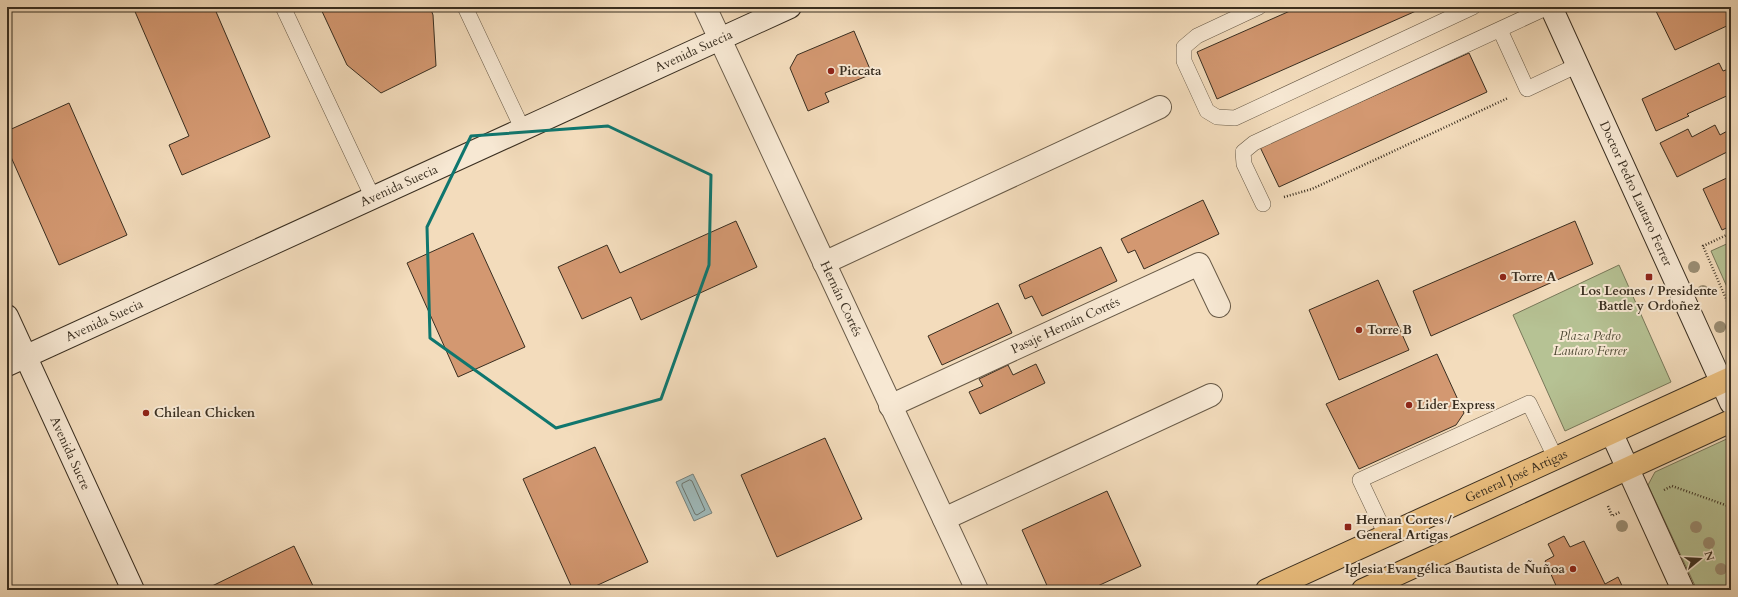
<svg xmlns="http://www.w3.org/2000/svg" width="1738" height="597" font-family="Cardo,serif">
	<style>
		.green { fill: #b6c294; stroke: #78785a }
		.water { fill: #9eb9ba; stroke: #76817c }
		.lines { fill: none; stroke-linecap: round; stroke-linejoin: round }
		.shore { stroke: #6c746d; stroke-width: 1 }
		.building { fill: #d39871; stroke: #392e20 }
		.lane-casing { stroke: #685a47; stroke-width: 16 }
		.street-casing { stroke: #685a47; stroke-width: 24 }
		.secondary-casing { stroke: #392e20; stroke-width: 24 }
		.primary-casing { stroke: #392e20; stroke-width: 24 }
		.path { stroke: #392e20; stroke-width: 2.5; stroke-dasharray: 1 2; stroke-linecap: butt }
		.lane { stroke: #f7e8d3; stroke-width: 15 }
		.street { stroke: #f7e8d3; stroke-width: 22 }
		.secondary { stroke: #f7e8d3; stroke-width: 22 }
		.primary { stroke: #eabe7e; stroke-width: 22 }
		.tree { fill: #9a8d73 }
		.marked { fill: none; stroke: #0f766e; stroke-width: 3; stroke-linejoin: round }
		.poi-dot { fill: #8f2418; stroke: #f7e8d3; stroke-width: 1.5 }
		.labels { text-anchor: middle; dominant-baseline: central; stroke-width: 4; stroke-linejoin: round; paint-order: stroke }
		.street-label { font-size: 13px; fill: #392e20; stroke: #f7e8d3 }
		.poi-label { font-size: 13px; font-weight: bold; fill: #392e20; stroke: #f7e8d3; text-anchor: start }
		.park-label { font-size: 13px; font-style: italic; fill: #524c37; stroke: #f7e8d3 }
	</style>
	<rect width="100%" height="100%" fill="#f3dcbc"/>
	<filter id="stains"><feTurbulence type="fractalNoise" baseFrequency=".005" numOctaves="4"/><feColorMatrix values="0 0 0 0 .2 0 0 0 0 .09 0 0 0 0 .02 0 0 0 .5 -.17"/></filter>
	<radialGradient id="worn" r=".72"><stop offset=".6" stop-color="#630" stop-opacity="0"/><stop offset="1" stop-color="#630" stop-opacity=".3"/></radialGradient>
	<g class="green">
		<polygon points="1731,242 1731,296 1711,251"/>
		<polygon points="1619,265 1671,382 1565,431 1513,315"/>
		<polygon points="1731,437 1731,590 1697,590 1648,485 1655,472"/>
	</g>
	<polygon class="water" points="693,474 712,513 694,521 676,482"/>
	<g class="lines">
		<polygon class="shore" points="690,480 692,481 705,510 697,515 695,514 682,486 682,484"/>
	</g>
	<g class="building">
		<polygon points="133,7 214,7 270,137 182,175 169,145 189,136"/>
		<polygon points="320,7 430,7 433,15 436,66 381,93 347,65"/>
		<polygon points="1299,7 1425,7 1217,99 1197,52"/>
		<polygon points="1654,7 1731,7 1731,24 1675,50"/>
		<polygon points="854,31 872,74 825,93 829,102 808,111 790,68 797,55"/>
		<polygon points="1469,53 1487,92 1279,187 1260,147"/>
		<polygon points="1719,63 1723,71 1731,68 1731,94 1687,114 1689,116 1656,131 1642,99"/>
		<polygon points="69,103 127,235 59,265 7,148 7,131"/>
		<polygon points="1715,125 1720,135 1731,129 1731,150 1677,177 1660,143 1688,129 1692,137"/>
		<polygon points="1731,176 1731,226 1722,230 1703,189"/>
		<polygon points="1203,200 1219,234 1144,269 1135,250 1128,253 1121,239"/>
		<polygon points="736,221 757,267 641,320 631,297 582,319 558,267 607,245 620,273"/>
		<polygon points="1575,221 1593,264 1431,336 1413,291"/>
		<polygon points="473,233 525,347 458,377 407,263"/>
		<polygon points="1101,247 1117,281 1042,316 1032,296 1025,299 1019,285"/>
		<polygon points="1378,280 1409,350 1339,380 1309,310"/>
		<polygon points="998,303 1012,333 942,365 928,336"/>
		<polygon points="1437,354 1464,413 1456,425 1359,469 1326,404"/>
		<polygon points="1036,364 1045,383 980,414 969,392 983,386 979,379 1008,365 1013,375"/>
		<polygon points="825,438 862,519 777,557 741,475"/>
		<polygon points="595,447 648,562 587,590 573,590 523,479"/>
		<polygon points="1107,491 1141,566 1089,590 1049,590 1022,530"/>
		<polygon points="1564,536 1570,547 1584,541 1605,584 1618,577 1624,590 1558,590 1545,561 1554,556 1548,544"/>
		<polygon points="294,546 315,590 211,590 210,587"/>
	</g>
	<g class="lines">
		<g class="lane-casing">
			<g id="lane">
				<polyline points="283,7 373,198"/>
				<polyline points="465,7 523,130"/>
				<polyline points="1259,7 1197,36 1184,47 1184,61 1207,111 1217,117 1235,118 1473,7"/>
				<polyline points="1500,30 1527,89 1578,65"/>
				<polyline points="1263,204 1244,164 1243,152 1254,143 1548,7"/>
				<polyline points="1386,535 1360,480 1529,403 1556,459"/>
			</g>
		</g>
		<g class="street-casing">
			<g id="street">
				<path id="s1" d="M705 7 977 590"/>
				<polyline points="824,263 1160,107"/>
				<path id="s2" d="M890 406 1199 264 1219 306"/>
				<polyline points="944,519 1211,395"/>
			</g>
		</g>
		<g class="secondary-casing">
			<g id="secondary">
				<path id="s3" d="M1551 7 1731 403"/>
				<path id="s4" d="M7 316 133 590"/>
				<path id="s5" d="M7 365 790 7"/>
				<polyline points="1612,434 1683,590"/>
			</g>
		</g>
		<g class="primary-casing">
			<g id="primary">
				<path id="s6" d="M1267 590 1731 378"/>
				<polyline points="1363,590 1731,421"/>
			</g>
		</g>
		<g class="path">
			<polyline points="1284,197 1312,189 1508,98"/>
			<polyline points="1731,233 1703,246 1731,310"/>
			<polyline points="1664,490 1672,486 1731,507"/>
			<polyline points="1608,506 1612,516 1620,512"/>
		</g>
		<use href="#lane" class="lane"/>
		<use href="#street" class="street"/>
		<use href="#secondary" class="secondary"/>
		<use href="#primary" class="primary"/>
	</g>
	<g class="tree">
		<circle cx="1694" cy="267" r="6"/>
		<circle cx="1703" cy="291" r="6"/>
		<circle cx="1720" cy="327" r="6"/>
		<circle cx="1622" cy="526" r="6"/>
		<circle cx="1696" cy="527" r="6"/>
		<circle cx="1709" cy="543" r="6"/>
		<circle cx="1721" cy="569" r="6"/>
	</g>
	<path class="marked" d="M608 126 711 175 709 265 661 399 556 428 430 338 427 227 471 136Z"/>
	<g class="poi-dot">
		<circle cx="831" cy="71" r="4"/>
		<circle cx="1503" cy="277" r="4"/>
		<rect x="1645" y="273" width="8" height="8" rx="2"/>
		<circle cx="1359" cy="330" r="4"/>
		<circle cx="1409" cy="405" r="4"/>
		<circle cx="146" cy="413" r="4"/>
		<rect x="1344" y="523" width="8" height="8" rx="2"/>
		<circle cx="1573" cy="569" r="4"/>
	</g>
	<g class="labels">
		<g class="street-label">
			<text stroke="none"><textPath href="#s5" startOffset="755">Avenida Suecia</textPath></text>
			<text stroke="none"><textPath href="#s5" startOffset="431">Avenida Suecia</textPath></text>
			<text stroke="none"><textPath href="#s3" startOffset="205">Doctor Pedro Lautaro Ferrer</textPath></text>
			<text stroke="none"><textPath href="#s1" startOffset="322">Hernán Cortés</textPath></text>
			<text stroke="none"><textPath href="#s5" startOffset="107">Avenida Suecia</textPath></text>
			<text stroke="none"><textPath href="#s2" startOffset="193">Pasaje Hernán Cortés</textPath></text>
			<text stroke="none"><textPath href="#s4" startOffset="151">Avenida Sucre</textPath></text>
			<text stroke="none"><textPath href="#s6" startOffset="274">General José Artigas</textPath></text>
		</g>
		<g class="poi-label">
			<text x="839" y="71">Piccata</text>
			<text x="1511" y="277">Torre A</text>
			<text x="1649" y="291" text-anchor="middle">Los Leones / Presidente<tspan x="1649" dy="15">Battle y Ordoñez</tspan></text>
			<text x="1367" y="330">Torre B</text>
			<text x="1417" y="405">Lider Express</text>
			<text x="154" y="413">Chilean Chicken</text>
			<text x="1356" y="520">Hernan Cortes /<tspan x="1356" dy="15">General Artigas</tspan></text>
			<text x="1565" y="569" text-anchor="end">Iglesia Evangélica Bautista de Ñuñoa</text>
		</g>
		<g class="park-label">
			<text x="1590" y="336">Plaza Pedro<tspan x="1590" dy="15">Lautaro Ferrer</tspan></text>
		</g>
	</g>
	<rect width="1738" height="597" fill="none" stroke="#f3dcbc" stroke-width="24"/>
	<rect x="8" y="8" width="1722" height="581" fill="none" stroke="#392e20" stroke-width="2"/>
	<rect x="12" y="12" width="1714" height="573" fill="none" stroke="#392e20"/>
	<g transform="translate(1700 559) rotate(72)" stroke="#f7e8d3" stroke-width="3" paint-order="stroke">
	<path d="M0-3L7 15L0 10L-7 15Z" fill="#392e20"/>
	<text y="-6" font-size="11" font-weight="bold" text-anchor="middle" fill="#392e20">N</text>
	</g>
	<rect width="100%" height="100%" filter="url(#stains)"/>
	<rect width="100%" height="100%" fill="url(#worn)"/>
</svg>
